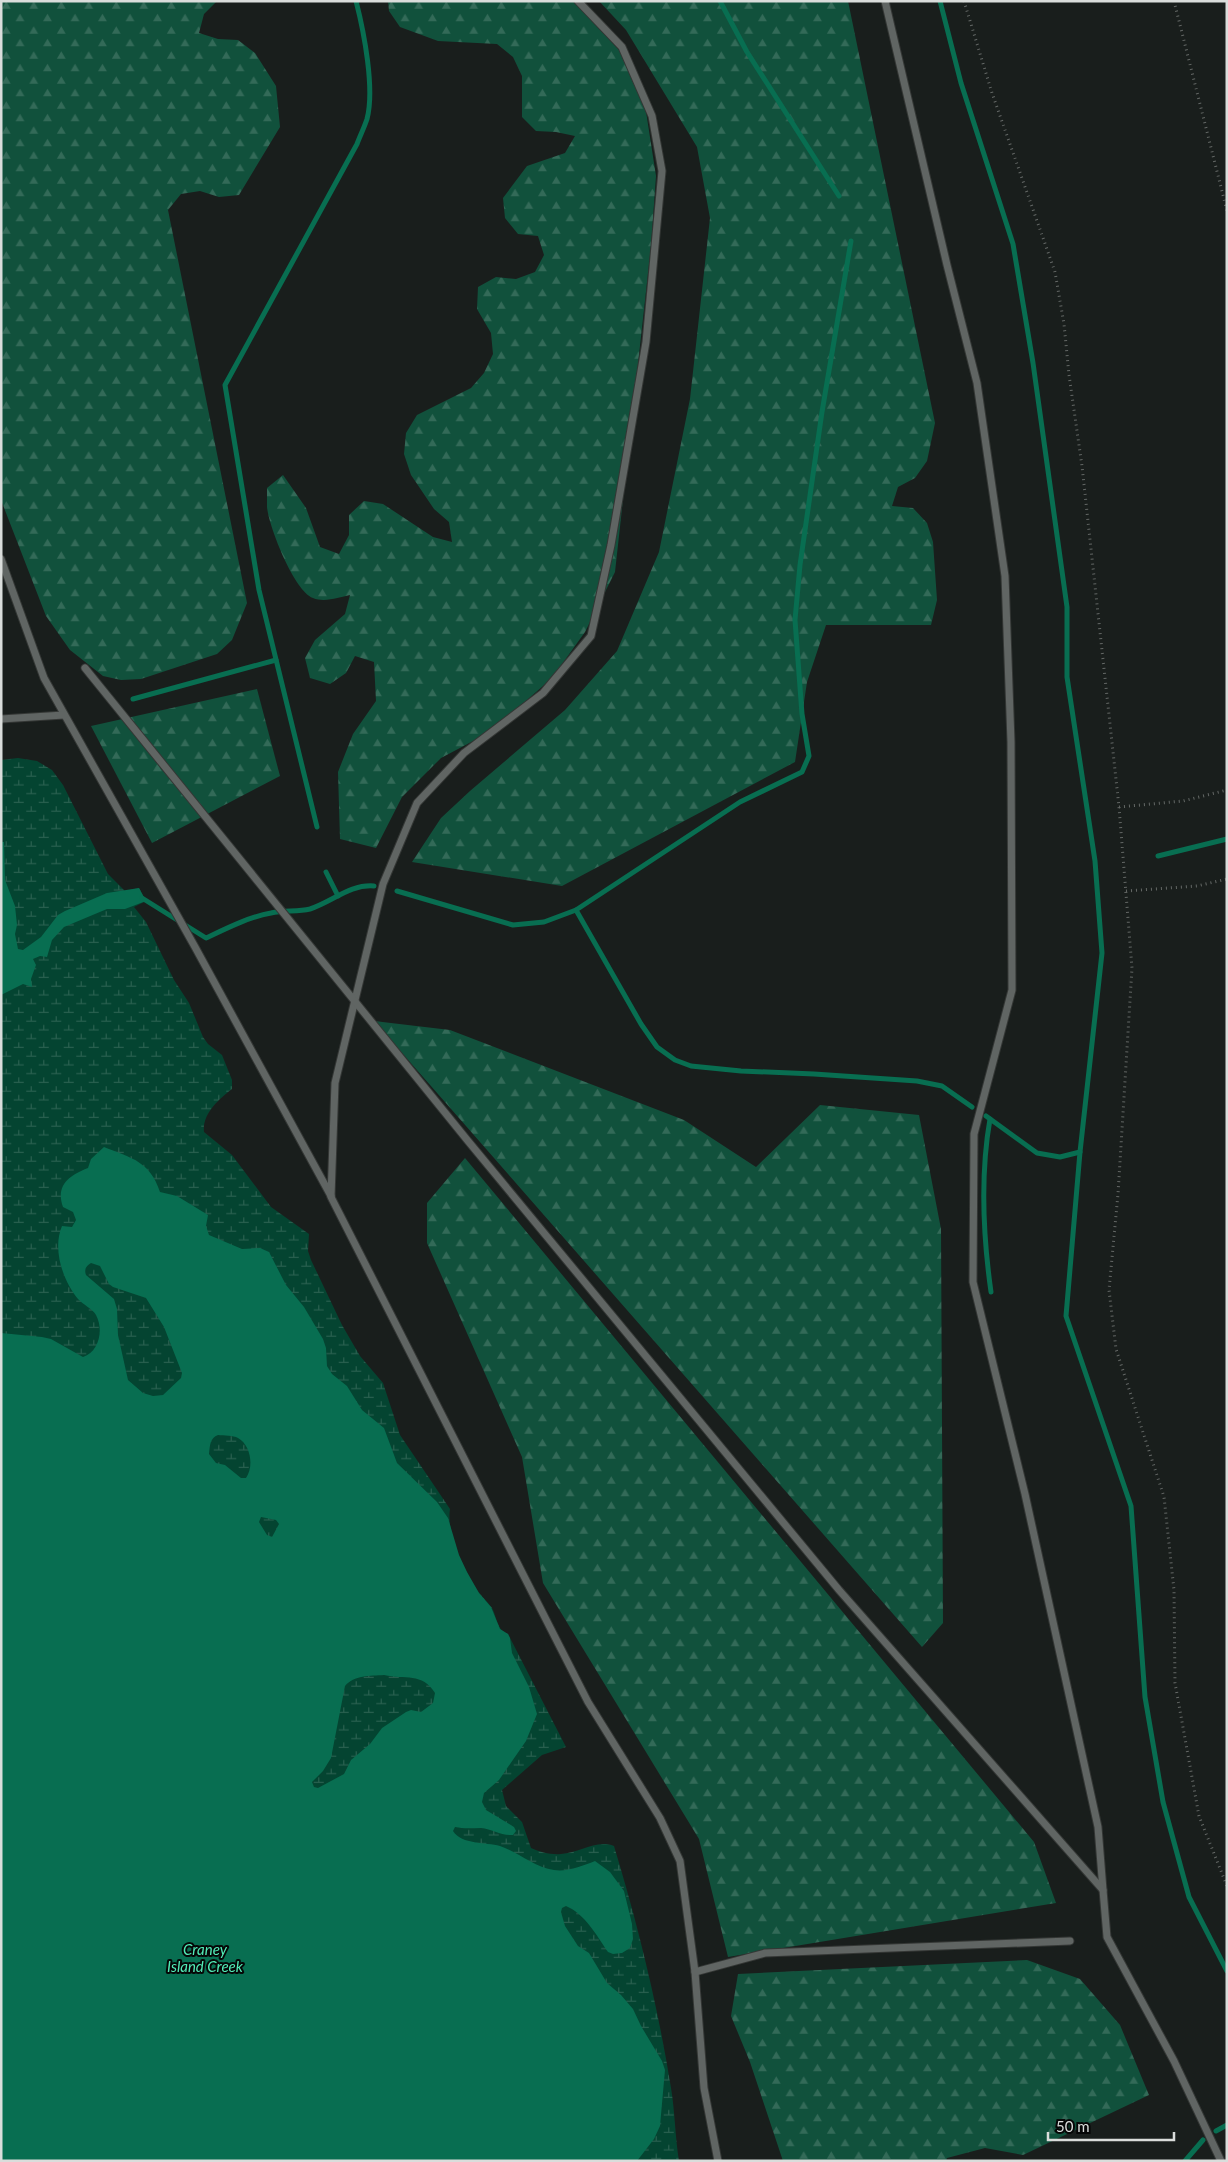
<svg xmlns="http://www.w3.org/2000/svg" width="1228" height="2162" font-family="Lato,sans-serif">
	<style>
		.forest { fill: url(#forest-firs) }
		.wetland { fill: url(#wetland-marsh) }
		.water { fill: #086e51; fill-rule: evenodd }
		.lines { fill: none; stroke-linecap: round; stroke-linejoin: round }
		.stream { stroke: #086e51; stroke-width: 5 }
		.lane-casing { stroke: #343735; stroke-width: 9 }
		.path { stroke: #646866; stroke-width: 3; stroke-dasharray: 1 4; stroke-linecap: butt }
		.lane { stroke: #606563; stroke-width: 7 }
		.labels { text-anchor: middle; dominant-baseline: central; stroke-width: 4; stroke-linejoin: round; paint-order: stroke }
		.water-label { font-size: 15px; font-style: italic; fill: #52edb8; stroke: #060707 }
	</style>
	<defs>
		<pattern id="forest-firs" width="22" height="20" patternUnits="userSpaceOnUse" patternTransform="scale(1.25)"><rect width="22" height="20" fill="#11513c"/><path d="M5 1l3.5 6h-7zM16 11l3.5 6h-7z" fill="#336a58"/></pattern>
		<pattern id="wetland-marsh" width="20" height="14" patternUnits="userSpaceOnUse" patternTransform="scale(1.25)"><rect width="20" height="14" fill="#044431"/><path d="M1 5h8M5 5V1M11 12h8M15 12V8" fill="none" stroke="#285f4e"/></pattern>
	</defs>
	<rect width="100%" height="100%" fill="#191e1c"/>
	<g class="forest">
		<polygon points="1,1 217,1 204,14 199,33 218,39 238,40 255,53 276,86 280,127 239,195 219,197 200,191 181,194 168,210 247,603 232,640 217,654 141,679 121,680 103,676 70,650 46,616 1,500"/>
		<path d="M388 1H573L620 51 645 105 656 176 651 246 615 572 585 632 552 678 492 731 441 758 402 797 376 848 340 839 338 772 353 734 376 701 374 662 355 656 346 673 330 684 310 678 305 658 315 640 345 614 350 595C339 597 325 603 313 598 294 591 269 527 267 507 267 501 267 494 267 488L283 475 306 508 320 547 339 554 349 535V515L364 501 383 504 433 537 452 542 449 522 434 509 411 475 404 454 406 433 417 415 471 388 484 373 493 354 491 333 477 309 478 287 496 277 516 279 535 272 544 255 538 236 518 234 505 218 503 198 527 166 565 153 575 136 556 132 536 131 522 117V76L513 57 497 44 438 41 400 27 389 11Z"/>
		<polygon points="599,1 848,1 935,423 927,461 915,478 898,487 892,506 913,508 927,523 933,542 937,600 931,625 826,625 807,682 795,762 562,886 412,862 441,818 470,791 565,710 617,651 659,552 690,399 710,218 697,147 626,30"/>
		<polygon points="257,689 280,776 152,843 91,726"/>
		<polygon points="374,1021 450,1030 684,1120 756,1167 820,1105 919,1115 941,1229 943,1623 922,1647"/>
		<polygon points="465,1158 1034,1842 1056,1903 728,1957 699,1839 543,1583 522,1457 427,1243 427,1203"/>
		<polygon points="1027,1960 1080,1979 1120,2025 1149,2095 1023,2155 985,2148 947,2158 946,2161 783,2161 750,2062 731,2016 738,1974"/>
	</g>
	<path class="wetland" d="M18 758 37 761 52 770 63 785 108 874 125 891 139 888 146 901 134 907 146 922 174 980 189 1003 203 1037 208 1044 222 1055 232 1080V1089C219 1099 202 1114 204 1132L232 1155 271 1207 309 1234 308 1251 311 1260 342 1325 360 1356 383 1383 400 1435 450 1509C446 1533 464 1570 477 1590 482 1597 488 1602 492 1608 497 1617 497 1631 508 1634L566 1747 542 1755 502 1790 506 1806 522 1822 531 1848C540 1852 551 1855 561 1854 580 1853 596 1839 614 1846 638 1925 658 2007 671 2088 675 2112 675 2137 679 2161H169L1 1901V760Z"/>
	<g class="water">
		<polygon points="1,842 4,842 5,880 15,906 17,925 15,934 18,949 23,950 41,937 58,915 65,911 107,893 139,888 146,901 125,909 107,909 64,927 52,940 47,957 40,956 33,959 36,965 31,979 32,987 23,984 1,995"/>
		<path d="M104 1147C131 1158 150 1161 160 1192L177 1196 208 1215 206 1226 209 1235 242 1249 260 1248 269 1252 286 1285 304 1307 323 1339 326 1348 327 1366 332 1374 347 1386 362 1410 384 1428 397 1463 437 1502 448 1518 459 1555 467 1572 479 1593 491 1607 500 1629 508 1634 510 1638 512 1653 529 1687 537 1714 526 1741 499 1780 484 1793 482 1802 486 1810 514 1827 516 1831 513 1835C501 1836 492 1829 481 1828 472 1828 464 1829 455 1827L453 1831C462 1845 486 1842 500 1846 518 1852 534 1867 554 1870 568 1872 582 1866 595 1861L610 1872 624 1891 632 1924 633 1939 630 1948 622 1953 613 1954 608 1952C597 1936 585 1914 566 1906L562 1908 561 1912 565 1926 578 1946 589 1953 607 1983 621 1995 633 2009 641 2026 662 2061 665 2070 660 2126 654 2139 637 2161H1V1333L42 1337 51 1339 83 1357C99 1352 104 1330 96 1315 92 1308 83 1305 78 1299 63 1281 52 1249 62 1226L72 1227 76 1220 73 1212 63 1207C55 1185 70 1175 88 1168L91 1159ZM91 1263 100 1266 109 1284 113 1287 146 1298 164 1327 182 1373 181 1378 163 1395 153 1396 143 1393 128 1380 118 1335 117 1309 114 1299 86 1275C84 1269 86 1266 91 1263ZM218 1435C224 1436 233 1435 238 1438 251 1445 254 1467 246 1478H241L225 1465 216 1463 209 1454C210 1445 210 1438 218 1435ZM261 1517 276 1520 279 1524 272 1537 267 1535 259 1522ZM384 1675C405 1680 422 1672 435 1693L433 1703 421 1712 411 1710 406 1712 382 1728 370 1744 351 1760 344 1774 318 1788 314 1787 312 1782 323 1771 331 1758 345 1686C354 1675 370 1676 384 1675Z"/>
	</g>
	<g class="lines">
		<g class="stream">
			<polyline points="720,1 747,52 839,196"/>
			<polyline points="940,1 961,83 1013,244 1033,363 1067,607 1067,677 1095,861 1102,953 1080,1152 1066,1316 1131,1506 1145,1697 1163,1802 1189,1897 1227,1971"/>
			<polyline points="133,699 276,660"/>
			<path d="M317 827 259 590 225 385 357 144C360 136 364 128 367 119 375 89 364 32 356 1"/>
			<polyline points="1158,856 1227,839"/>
			<polyline points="326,872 338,896"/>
			<polyline points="397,891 513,925 544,922 576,910 740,802 802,772 809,756 802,714 795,620 800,565 822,412 851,241"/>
			<path d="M142 898 206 938C227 928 249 917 271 913 284 910 297 912 310 909 332 902 350 884 374 886"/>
			<polyline points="576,910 641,1024 657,1047 675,1060 691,1066 741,1071 814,1074 917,1081 942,1086 972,1107"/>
			<polyline points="986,1116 1037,1153 1060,1157 1080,1152"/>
			<path d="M990 1119C980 1176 983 1235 991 1292"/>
			<polyline points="1216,2131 1227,2125"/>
			<polyline points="1185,2161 1203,2140"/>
		</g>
		<g class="lane-casing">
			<g id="lane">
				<polyline points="578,1 622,47 652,116 662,171 646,342 611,545 591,636 543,693 464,753 417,803 383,884 335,1083 331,1197 588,1702 660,1818 680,1861 695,1972 704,2088 718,2161"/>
				<polyline points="885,1 947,265 977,383 1005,576 1011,742 1012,990 974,1134 973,1282 1025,1494 1098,1827 1103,1890"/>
				<polyline points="1,559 44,678 195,947 331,1196"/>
				<polyline points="85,668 468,1141 839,1590 1103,1890 1107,1937 1174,2061 1221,2161"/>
				<polyline points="1,719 64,715"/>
				<polyline points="695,1972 765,1953 1070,1941"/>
			</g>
		</g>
		<g class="path">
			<polyline points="964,1 992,93 1055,272 1064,324 1069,375 1082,466 1119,807 1132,968 1118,1194 1109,1290 1116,1349 1164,1497 1174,1590 1175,1683 1199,1816 1227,1886"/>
			<polyline points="1174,1 1227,211"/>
			<polyline points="1119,807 1183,801 1227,790"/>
			<polyline points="1126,891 1197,886 1227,879"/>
		</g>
		<use href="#lane" class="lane"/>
	</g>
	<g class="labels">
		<g class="water-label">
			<text x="205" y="1949">Craney<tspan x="205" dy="17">Island Creek</tspan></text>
		</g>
	</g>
	<rect width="1228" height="2162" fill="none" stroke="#dadddb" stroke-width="5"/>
	<path d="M1048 2132v8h126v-8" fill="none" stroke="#dadddb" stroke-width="2.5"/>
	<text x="1056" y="2132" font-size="15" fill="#dadddb" stroke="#060707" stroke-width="4" paint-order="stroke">50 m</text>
</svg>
